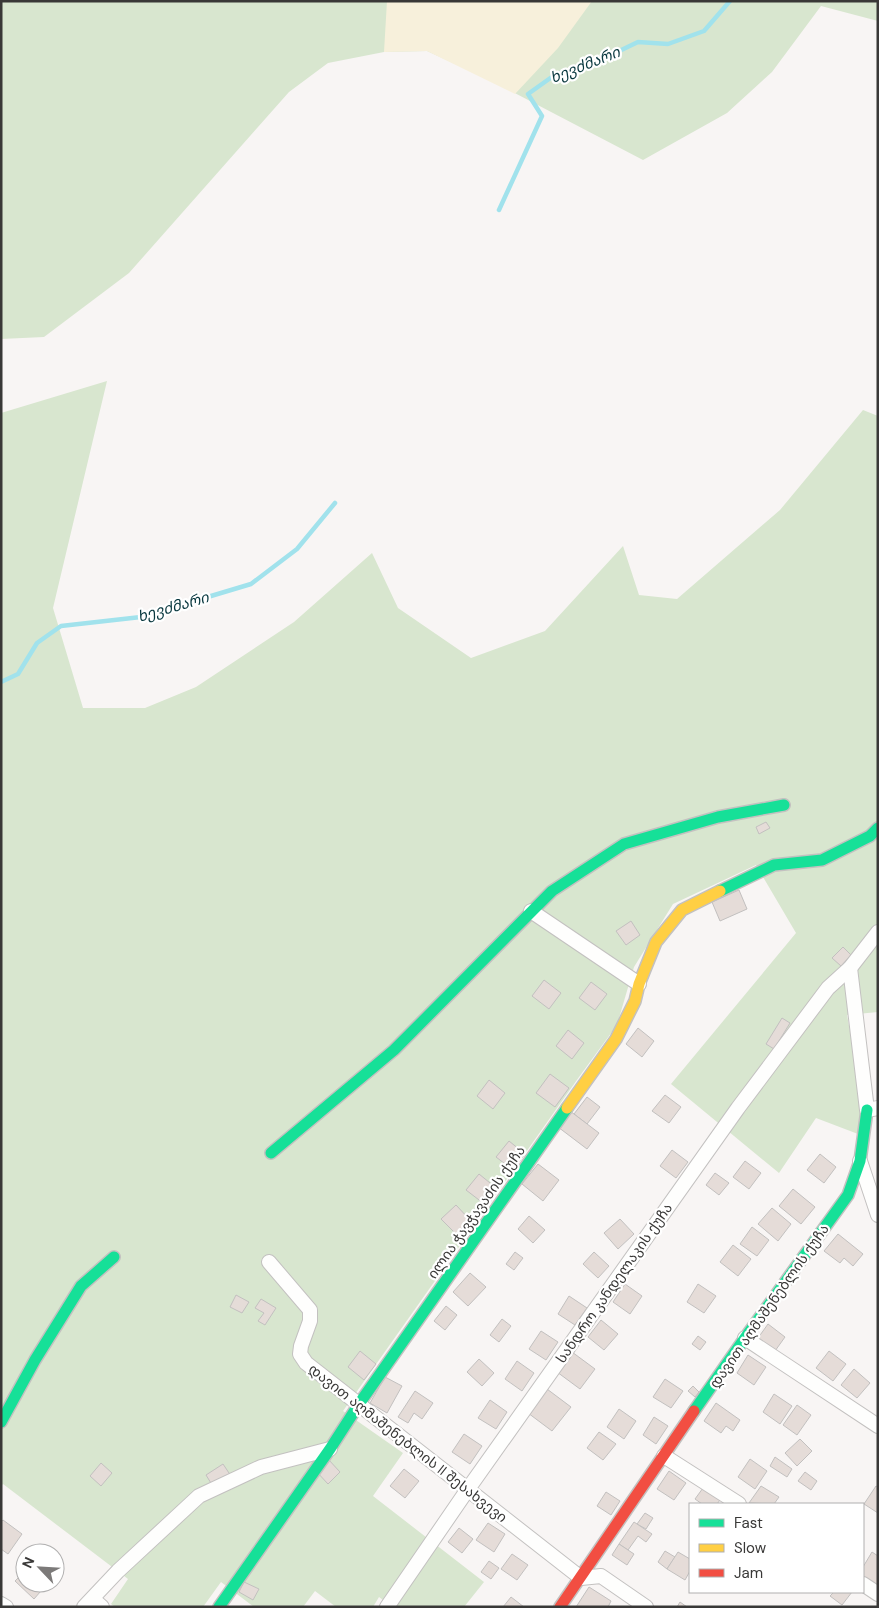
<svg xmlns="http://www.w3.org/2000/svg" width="879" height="1608" font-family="'DM Sans','Noto Sans Georgian',sans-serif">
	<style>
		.green { fill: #d8e6cf }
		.sand { fill: #f7f0db }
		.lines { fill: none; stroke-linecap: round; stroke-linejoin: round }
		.stream { stroke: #a1e2ec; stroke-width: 4.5 }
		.building { fill: #e5dcd8; stroke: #c2c0bf }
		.street-casing { stroke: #c3c1c0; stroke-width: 16 }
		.fast-casing { stroke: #c3c1c0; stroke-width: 14 }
		.slow-casing { stroke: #c3c1c0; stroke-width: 14 }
		.jam-casing { stroke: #c3c1c0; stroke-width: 14 }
		.street { stroke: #fefefd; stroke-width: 14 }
		.fast { stroke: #16e098; stroke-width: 11 }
		.slow { stroke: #ffcf43; stroke-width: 11 }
		.jam { stroke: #f24e42; stroke-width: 11 }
		.labels { text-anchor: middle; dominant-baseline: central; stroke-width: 4.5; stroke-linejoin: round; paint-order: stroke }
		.street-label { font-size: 14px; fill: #393837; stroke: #fff }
		.water-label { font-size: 15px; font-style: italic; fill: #08373e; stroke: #fff }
	</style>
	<rect width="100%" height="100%" fill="#f8f5f4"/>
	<g class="green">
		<polygon points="1,1 878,1 878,21 821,6 772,72 727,113 643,160 488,79 427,51 384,52 328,63 289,92 129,273 44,337 1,339"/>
		<polygon points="107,381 53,608 83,708 145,708 196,687 294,622 372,553 398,608 471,658 545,631 623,546 639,595 677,599 780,510 863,410 878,416 878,1012 847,1015 864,1107 858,1134 816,1118 779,1173 671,1084 796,933 756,865 673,904 634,967 617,1025 579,1077 343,1411 403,1453 373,1496 484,1582 464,1607 392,1607 379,1597 373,1607 336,1607 315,1591 303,1607 254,1607 221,1582 203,1607 115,1607 111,1604 128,1579 3,1484 1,1486 1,413"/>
	</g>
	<polygon class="sand" points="387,1 592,1 558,48 515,94 427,51 384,52"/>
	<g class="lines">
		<g class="stream">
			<polyline points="499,210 542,116 528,94 556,74 586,67 638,42 668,44 704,31 730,1"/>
			<polyline points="1,682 18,674 37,643 61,626 141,617 251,584 297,549 335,503"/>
		</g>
	</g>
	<g class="building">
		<polygon points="766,822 770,828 759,834 756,827"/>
		<polygon points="739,890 747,909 720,921 712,902"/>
		<polygon points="631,921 640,935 626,945 616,931"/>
		<polygon points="843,947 851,955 841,966 832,958"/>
		<polygon points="544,980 561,993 549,1009 532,996"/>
		<polygon points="591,982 607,994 595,1010 579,998"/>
		<polygon points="782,1018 790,1023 774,1049 766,1044"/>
		<polygon points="638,1028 654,1041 642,1057 626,1044"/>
		<polygon points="568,1030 584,1043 572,1059 556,1046"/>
		<polygon points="550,1074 569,1088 555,1107 536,1093"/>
		<polygon points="489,1080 505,1093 493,1109 477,1096"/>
		<polygon points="665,1095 681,1107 669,1123 652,1111"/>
		<polygon points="587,1097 600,1107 587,1124 574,1114"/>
		<polygon points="570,1111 599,1133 587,1149 558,1127"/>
		<polygon points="509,1141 525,1154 513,1170 496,1157"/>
		<polygon points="672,1150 688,1162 676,1178 660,1166"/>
		<polygon points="820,1154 836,1167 824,1183 807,1170"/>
		<polygon points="745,1161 761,1173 749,1189 733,1177"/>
		<polygon points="538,1164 559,1180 543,1201 522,1184"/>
		<polygon points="715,1173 729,1183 719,1195 706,1185"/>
		<polygon points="479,1174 495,1187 483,1203 466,1190"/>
		<polygon points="793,1189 815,1207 801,1224 779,1206"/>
		<polygon points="456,1205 470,1220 456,1234 441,1219"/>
		<polygon points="772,1208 791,1224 778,1241 758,1224"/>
		<polygon points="529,1216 545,1230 533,1243 518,1229"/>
		<polygon points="620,1219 634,1234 618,1249 604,1233"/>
		<polygon points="752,1227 769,1240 757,1256 740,1244"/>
		<polygon points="838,1234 863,1254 853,1266 844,1258 840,1263 824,1251"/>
		<polygon points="733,1245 751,1259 738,1276 720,1262"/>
		<polygon points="515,1252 523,1258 514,1270 506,1264"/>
		<polygon points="594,1252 609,1266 598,1278 583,1264"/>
		<polygon points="470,1273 486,1287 468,1306 453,1292"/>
		<polygon points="625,1284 642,1296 630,1314 613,1302"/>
		<polygon points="698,1284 716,1296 704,1313 687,1302"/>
		<polygon points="236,1295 249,1302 242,1313 230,1307"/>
		<polygon points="569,1296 587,1308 575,1325 558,1314"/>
		<polygon points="261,1299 276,1308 265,1325 258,1321 264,1313 255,1308"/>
		<polygon points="446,1306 457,1315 445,1330 434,1321"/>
		<polygon points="502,1319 511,1326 499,1342 490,1335"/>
		<polygon points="601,1320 618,1334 604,1350 588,1337"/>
		<polygon points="768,1324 785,1337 775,1351 758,1338"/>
		<polygon points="541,1331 558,1342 546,1360 529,1349"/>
		<polygon points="698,1336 706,1342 700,1350 692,1344"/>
		<polygon points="360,1351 376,1364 364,1380 348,1367"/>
		<polygon points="829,1351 846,1364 833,1381 816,1368"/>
		<polygon points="572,1352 595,1369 580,1389 557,1372"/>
		<polygon points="748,1355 766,1367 754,1385 737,1373"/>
		<polygon points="479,1359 494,1373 482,1386 467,1372"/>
		<polygon points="517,1361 534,1373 522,1391 505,1379"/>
		<polygon points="854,1369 870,1383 857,1398 841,1385"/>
		<polygon points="385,1377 402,1386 387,1413 370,1403"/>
		<polygon points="665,1379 683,1391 671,1408 653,1397"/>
		<polygon points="693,1386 699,1392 695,1397 688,1391"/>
		<polygon points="547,1389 571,1407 552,1431 528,1413"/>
		<polygon points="415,1391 433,1403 422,1419 414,1413 408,1423 398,1417"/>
		<polygon points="774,1394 792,1406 780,1424 763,1412"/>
		<polygon points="490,1400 507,1412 496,1429 478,1418"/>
		<polygon points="716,1403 740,1420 733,1431 726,1426 721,1433 704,1421"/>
		<polygon points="797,1405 811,1415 797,1435 783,1425"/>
		<polygon points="619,1409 636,1421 624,1439 607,1427"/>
		<polygon points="654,1417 668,1426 656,1444 643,1435"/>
		<polygon points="599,1432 616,1444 603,1460 587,1448"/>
		<polygon points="464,1434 482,1446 470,1464 452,1452"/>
		<polygon points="800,1439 812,1451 797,1466 785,1453"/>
		<polygon points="775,1457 792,1469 787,1477 770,1466"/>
		<polygon points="328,1459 340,1472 328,1484 316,1471"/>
		<polygon points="750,1459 767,1471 755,1489 738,1477"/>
		<polygon points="101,1463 112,1473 101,1486 90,1476"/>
		<polygon points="223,1464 231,1476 214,1488 206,1475"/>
		<polygon points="404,1469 419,1481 405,1498 390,1486"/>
		<polygon points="669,1471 686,1483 674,1500 657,1489"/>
		<polygon points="805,1472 817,1481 811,1490 798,1481"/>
		<polygon points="761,1486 779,1497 774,1504 749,1503"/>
		<polygon points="876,1486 878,1487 878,1513 864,1504"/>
		<polygon points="703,1488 720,1500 717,1504 702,1504 695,1499"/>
		<polygon points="606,1492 620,1501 611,1515 597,1506"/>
		<polygon points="645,1513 653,1518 646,1529 637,1524"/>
		<polygon points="3,1520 22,1534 8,1554 1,1549 1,1522"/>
		<polygon points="634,1522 652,1534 646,1542 638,1536 628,1550 619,1544"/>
		<polygon points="488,1523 505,1534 494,1552 476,1540"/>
		<polygon points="459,1528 473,1539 462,1553 448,1542"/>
		<polygon points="619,1544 634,1554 627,1565 612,1555"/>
		<polygon points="665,1551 675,1557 667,1569 658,1562"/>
		<polygon points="678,1552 690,1559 690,1571 685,1580 667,1569"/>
		<polygon points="872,1552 878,1556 878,1589 863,1578 863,1567"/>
		<polygon points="512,1554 528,1565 517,1580 501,1569"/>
		<polygon points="489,1561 499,1568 491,1579 481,1572"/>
		<polygon points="25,1571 25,1583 47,1584 34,1599 15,1581"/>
		<polygon points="244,1582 259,1589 253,1600 239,1592"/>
		<polygon points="589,1587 611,1601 608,1607 576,1607"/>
		<polygon points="834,1592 852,1592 842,1605 830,1596"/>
		<polygon points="511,1597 524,1607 503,1607"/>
		<polygon points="680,1602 687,1607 677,1607"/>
	</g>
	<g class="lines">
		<g class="street-casing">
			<g id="street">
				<polyline points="531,911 639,984"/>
				<polyline points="850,968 867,1110 878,1108"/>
				<polyline points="860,1161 878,1215"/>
				<polyline points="269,1262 310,1310 310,1321 301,1346 300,1354 306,1363 581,1578 601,1576 646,1607"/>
				<polyline points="745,1338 878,1426"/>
				<polyline points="664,1456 739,1504"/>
				<polyline points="863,1584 878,1594"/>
				<polyline points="93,1599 102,1607"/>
				<polyline points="1,1604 6,1607"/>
				<polyline points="84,1607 118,1571 199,1496 261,1467 330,1449"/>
				<polyline points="387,1607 468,1489 738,1108 828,988 850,968 878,932"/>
			</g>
		</g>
		<g class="fast-casing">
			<g id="fast">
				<polyline points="720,891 774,865 822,860 870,836 878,828"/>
				<polyline points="271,1153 394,1050 552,891 624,844 718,817 784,805"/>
				<polyline points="694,1411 745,1338 848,1195 860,1161 867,1110"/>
				<polyline points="1,1422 35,1360 81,1286 114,1257"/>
				<polyline points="219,1607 330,1449 359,1404 567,1108"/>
			</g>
		</g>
		<g class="slow-casing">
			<polyline id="slow" points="567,1108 616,1039 635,1001 639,984 656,942 682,910 720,891"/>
		</g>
		<g class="jam-casing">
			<polyline id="jam" points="560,1607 694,1411"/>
		</g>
		<use href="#street" class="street"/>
		<use href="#fast" class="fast"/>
		<use href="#slow" class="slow"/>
		<use href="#jam" class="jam"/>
	</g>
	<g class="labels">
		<g class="street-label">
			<text transform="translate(476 1212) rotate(-55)">ილია ჭავჭავაძის ქუჩა</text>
			<text transform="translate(614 1283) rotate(-55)">სანდრო კანდელაკის ქუჩა</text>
			<text transform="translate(769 1306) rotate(-55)">დავით აღმაშენებლის ქუჩა</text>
			<text transform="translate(408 1443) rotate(38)">დავით აღმაშენებლის II შესახვევი</text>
		</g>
		<g class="water-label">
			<text transform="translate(585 65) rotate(-22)">ხევძმარი</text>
			<text transform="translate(173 607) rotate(-16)">ხევძმარი</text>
		</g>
	</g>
	<rect width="879" height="1608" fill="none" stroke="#393837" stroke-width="5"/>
	<rect x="689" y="1503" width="175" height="90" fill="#ffffff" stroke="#b0afaf"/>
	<rect x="699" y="1519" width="25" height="8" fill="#16e098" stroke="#b0afaf"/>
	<text x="734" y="1528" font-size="15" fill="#393837">Fast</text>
	<rect x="699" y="1544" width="25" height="8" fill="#ffcf43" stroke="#b0afaf"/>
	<text x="734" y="1553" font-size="15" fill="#393837">Slow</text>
	<rect x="699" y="1569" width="25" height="8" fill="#f24e42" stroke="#b0afaf"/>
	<text x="734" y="1578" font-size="15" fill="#393837">Jam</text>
	<g transform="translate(40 1568) rotate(295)"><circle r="24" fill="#ffffff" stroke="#b0afaf"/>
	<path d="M0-4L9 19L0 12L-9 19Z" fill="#7c7a79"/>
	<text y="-8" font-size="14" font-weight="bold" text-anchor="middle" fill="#393837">N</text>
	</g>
</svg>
